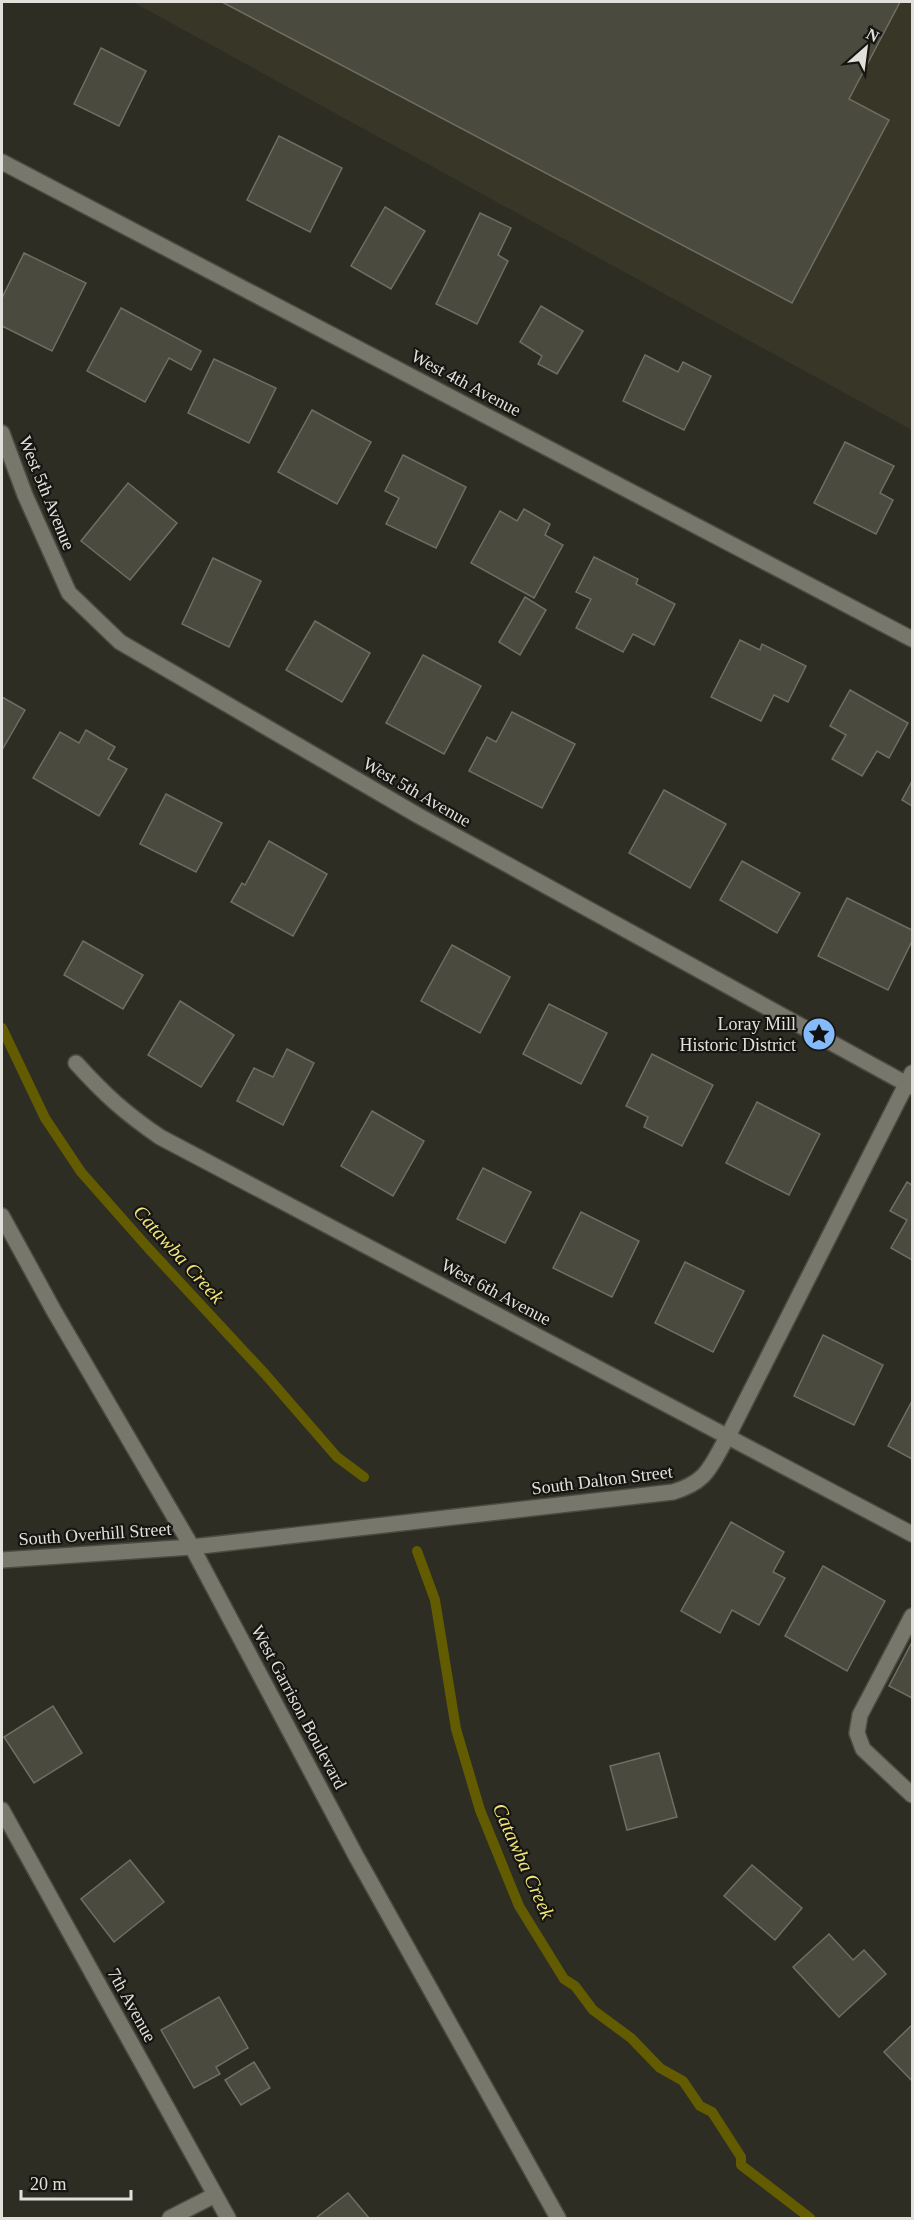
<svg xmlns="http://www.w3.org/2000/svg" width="914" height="2220" font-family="Georgia,serif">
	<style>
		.built { fill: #383627 }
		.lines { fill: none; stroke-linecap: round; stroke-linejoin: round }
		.stream { stroke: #635b00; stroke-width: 10 }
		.building { fill: #4a4a3f; stroke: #6f6e63; stroke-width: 1.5 }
		.street-casing { stroke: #4b4b42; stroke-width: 18 }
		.secondary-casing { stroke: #4b4b42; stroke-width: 18 }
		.street { stroke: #78776c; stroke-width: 15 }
		.secondary { stroke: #78776c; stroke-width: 15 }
		.labels { text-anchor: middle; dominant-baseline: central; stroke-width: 4.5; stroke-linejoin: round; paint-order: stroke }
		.street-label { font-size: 18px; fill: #e1e0da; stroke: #161511 }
		.poi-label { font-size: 18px; fill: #e1e0da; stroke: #161511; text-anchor: end }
		.water-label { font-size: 20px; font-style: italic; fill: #f0e67c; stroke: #161511 }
	</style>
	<rect width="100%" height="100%" fill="#2e2d24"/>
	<polygon class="built" points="133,2 912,2 912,430"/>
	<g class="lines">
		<g class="stream">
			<polyline points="2,1028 45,1118 81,1172 149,1249 265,1374 337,1457 364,1477"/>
			<polyline points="417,1551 435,1600 456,1729 480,1810 519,1906 564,1979 575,1986 593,2010 631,2038 660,2068 683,2081 700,2106 712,2112 741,2157 741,2165 810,2218"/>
		</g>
	</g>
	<g class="building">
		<polygon points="222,2 900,2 849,99 889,120 792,303"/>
		<polygon points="101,48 146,71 119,126 74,104"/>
		<polygon points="279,136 342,168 310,232 247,200"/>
		<polygon points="385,207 425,231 391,289 351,266"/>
		<polygon points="480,213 511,228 498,255 508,261 477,324 436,304"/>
		<polygon points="24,253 86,283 52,351 2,326 2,298"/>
		<polygon points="541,306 583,331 557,374 538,364 542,356 520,342"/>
		<polygon points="121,308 201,351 191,370 169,358 145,402 87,371"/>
		<polygon points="645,355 678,372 683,362 711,376 684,430 623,401"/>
		<polygon points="214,359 276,388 249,443 188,413"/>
		<polygon points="312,410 371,442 337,504 278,472"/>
		<polygon points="845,442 894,466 880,493 893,500 876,534 814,503"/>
		<polygon points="403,455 466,487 436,548 386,524 399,498 385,491"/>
		<polygon points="128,483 177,523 130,580 81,541"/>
		<polygon points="524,509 550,524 545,535 563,545 534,598 471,563 500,511 517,521"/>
		<polygon points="594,557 638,579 636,584 675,604 654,645 633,634 623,652 576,628 591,599 576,592"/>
		<polygon points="213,558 261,581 229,647 182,624"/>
		<polygon points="525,597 546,610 520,655 499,642"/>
		<polygon points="315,621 370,653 342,702 286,670"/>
		<polygon points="740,640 760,650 762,644 806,666 788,702 774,695 761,721 711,697"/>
		<polygon points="423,655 481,686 444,754 386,723"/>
		<polygon points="850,690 908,723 889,758 877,751 862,776 832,759 846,735 830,726"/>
		<polygon points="2,697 25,710 2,750"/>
		<polygon points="512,712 575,744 542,808 469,771 487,737 496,742"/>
		<polygon points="86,730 115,747 108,759 127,769 99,816 33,778 60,732 79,743"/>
		<polygon points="912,781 912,806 902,800"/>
		<polygon points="664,790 726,824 690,888 629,853"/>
		<polygon points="166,794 222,823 196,872 140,844"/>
		<polygon points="269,841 327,874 293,936 231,902 242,883 245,885"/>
		<polygon points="742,861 800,893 777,933 720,900"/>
		<polygon points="847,898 912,930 912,941 888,990 818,956"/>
		<polygon points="83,941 143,975 123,1009 64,975"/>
		<polygon points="452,945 510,977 480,1033 421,1001"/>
		<polygon points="180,1001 234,1035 201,1087 148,1055"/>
		<polygon points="549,1004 607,1033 581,1084 523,1054"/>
		<polygon points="287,1049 314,1063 283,1125 237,1101 254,1068 273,1077"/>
		<polygon points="652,1054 713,1085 682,1146 644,1127 648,1117 626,1106"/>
		<polygon points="757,1102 820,1134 789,1195 726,1163"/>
		<polygon points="372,1111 424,1141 393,1196 341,1166"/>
		<polygon points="483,1168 531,1192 505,1243 457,1219"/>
		<polygon points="907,1182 912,1185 912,1260 891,1248 907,1220 890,1211"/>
		<polygon points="581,1212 639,1241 612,1297 553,1268"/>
		<polygon points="685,1262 744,1291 713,1352 655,1323"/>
		<polygon points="823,1335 883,1365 854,1425 794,1396"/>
		<polygon points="912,1401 912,1459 888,1446"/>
		<polygon points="731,1522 784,1552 773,1572 785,1578 759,1625 732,1610 720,1633 681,1611"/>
		<polygon points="823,1566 885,1601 847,1671 785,1636"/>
		<polygon points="912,1642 912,1698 889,1686"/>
		<polygon points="53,1706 82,1753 34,1783 4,1737"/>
		<polygon points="659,1753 677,1817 627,1830 610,1766"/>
		<polygon points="130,1860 164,1902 114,1942 81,1899"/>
		<polygon points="752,1865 802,1908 775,1940 724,1896"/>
		<polygon points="829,1934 853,1960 864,1950 886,1974 839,2017 793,1967"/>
		<polygon points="219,1997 248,2048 216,2067 220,2074 194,2088 161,2030"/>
		<polygon points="912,2025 912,2081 884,2052"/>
		<polygon points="254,2062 270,2088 241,2105 225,2080"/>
		<polygon points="348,2193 369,2218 316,2218"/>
	</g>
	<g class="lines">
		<g class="street-casing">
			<g id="street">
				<polyline points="2,162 912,639"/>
				<polyline points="2,433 25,495 69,593 120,642 419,816 912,1087"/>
				<path d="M76 1063C105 1095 125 1113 160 1137L912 1534"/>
				<path d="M2 1560 192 1547 673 1492C709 1481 710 1466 728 1436L912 1073"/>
				<polyline points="912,1616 860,1715 857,1733 863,1749 912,1795"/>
				<polyline points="2,1810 228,2218"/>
				<polyline points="170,2218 215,2195"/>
			</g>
		</g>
		<g class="secondary-casing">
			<polyline id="secondary" points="2,1216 54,1311 192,1547 356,1856 558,2218"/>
		</g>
		<use href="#street" class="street"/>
		<use href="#secondary" class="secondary"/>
	</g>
	<defs>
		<g id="sight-disc" transform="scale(1.725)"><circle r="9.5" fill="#86bbfb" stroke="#161511"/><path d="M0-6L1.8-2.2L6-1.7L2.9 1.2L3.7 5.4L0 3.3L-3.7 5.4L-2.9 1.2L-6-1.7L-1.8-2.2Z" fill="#111"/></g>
	</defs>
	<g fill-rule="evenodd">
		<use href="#sight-disc" x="819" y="1034"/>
	</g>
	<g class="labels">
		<g class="street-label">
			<text transform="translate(466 383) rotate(28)">West 4th Avenue</text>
			<text transform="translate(47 493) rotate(68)">West 5th Avenue</text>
			<text transform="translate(417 792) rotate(30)">West 5th Avenue</text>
			<text transform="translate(496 1292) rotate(28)">West 6th Avenue</text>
			<text transform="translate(602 1480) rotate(-7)">South Dalton Street</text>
			<text transform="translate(95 1534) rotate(-4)">South Overhill Street</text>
			<text transform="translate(299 1707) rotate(62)">West Garrison Boulevard</text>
			<text transform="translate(132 2005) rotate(61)">7th Avenue</text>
		</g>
		<g class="poi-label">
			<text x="796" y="1024">Loray Mill<tspan x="796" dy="21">Historic District</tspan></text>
		</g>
		<g class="water-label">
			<text transform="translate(179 1254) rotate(48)">Catawba Creek</text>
			<text transform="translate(524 1861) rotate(66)">Catawba Creek</text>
		</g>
	</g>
	<rect width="914" height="2220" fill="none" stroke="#e1e0da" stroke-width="6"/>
	<g transform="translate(866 48) rotate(28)" stroke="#161511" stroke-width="4.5" paint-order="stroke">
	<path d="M0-4.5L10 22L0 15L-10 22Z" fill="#e1e0da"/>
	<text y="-9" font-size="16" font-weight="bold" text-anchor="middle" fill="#e1e0da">N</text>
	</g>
	<path d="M21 2190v9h110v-9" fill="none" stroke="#e1e0da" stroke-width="3"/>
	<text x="30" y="2190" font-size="18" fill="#e1e0da" stroke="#161511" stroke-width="4.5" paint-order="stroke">20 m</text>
</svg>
